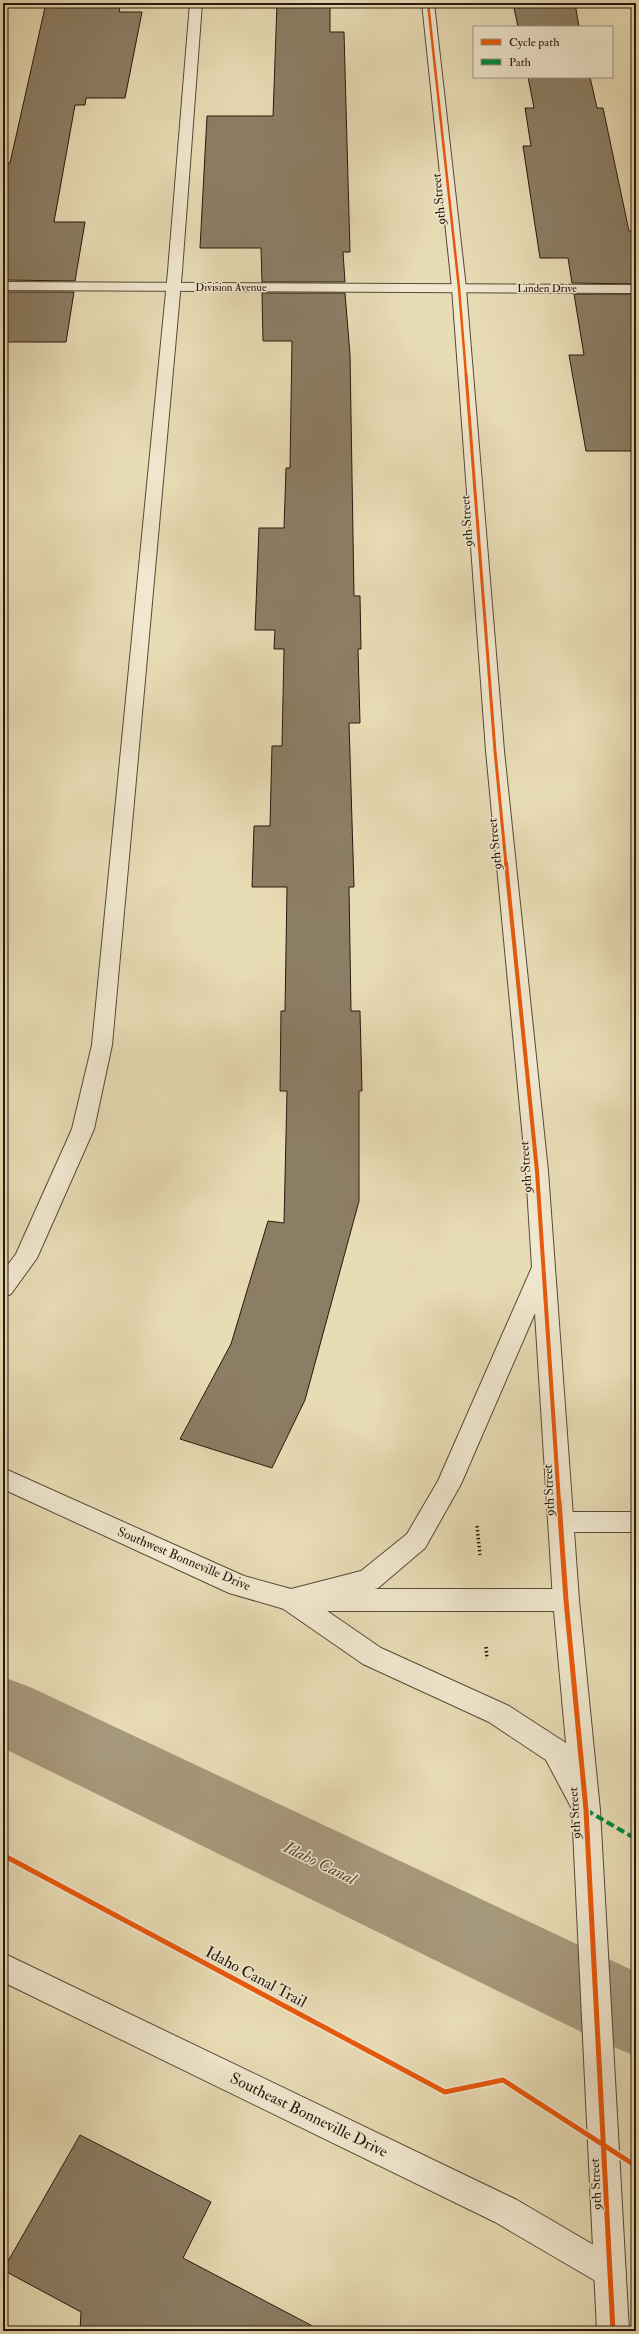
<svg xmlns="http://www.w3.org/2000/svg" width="639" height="2334" font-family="'IM FELL Double Pica',serif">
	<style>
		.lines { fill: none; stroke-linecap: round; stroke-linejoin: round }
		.canal { fill: #a7997c; fill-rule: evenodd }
		.building { fill: #8c7e65; stroke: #28180e }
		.service-casing { stroke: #584938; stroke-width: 2 }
		.minor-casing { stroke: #584938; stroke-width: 2 }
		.tertiary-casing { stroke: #584938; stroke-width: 2 }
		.path { stroke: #28180e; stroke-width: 3.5; stroke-dasharray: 1.5 2.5; stroke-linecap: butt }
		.service { fill: #f0e8cf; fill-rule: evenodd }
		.minor { fill: #f0e8cf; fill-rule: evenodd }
		.tertiary { fill: #f0e8cf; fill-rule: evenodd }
		.quiet { stroke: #00873e; stroke-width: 4; stroke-dasharray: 8 4; stroke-linecap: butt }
		.cycleway-far3-casing { stroke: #f0e8cf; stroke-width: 4 }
		.cycleway-far2-casing { stroke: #f0e8cf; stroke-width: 5 }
		.cycleway-far1-casing { stroke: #f0e8cf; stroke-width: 6 }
		.cycleway-casing { stroke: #f0e8cf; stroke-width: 8 }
		.cycleway-far3 { stroke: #e8590c; stroke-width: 2.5 }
		.cycleway-far2 { stroke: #e8590c; stroke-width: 3 }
		.cycleway-far1 { stroke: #e8590c; stroke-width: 4 }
		.cycleway { stroke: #e8590c; stroke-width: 5 }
		.labels { text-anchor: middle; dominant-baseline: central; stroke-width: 3; stroke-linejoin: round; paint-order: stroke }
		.far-street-label { font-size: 11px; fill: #28180e; stroke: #f0e8cf }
		.street-label { font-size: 13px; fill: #28180e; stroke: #f0e8cf }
		.near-street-label { font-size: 16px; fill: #28180e; stroke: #f0e8cf }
		.near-water-label { font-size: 17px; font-style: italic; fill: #5b4c3a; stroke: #f0e8cf }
	</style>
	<rect width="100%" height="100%" fill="#e8dcb5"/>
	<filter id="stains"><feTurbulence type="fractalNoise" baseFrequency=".005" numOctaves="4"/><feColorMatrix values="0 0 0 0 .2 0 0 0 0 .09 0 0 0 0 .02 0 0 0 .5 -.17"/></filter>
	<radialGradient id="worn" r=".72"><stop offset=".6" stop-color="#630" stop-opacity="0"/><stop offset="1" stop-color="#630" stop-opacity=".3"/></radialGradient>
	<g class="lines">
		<polygon class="canal" points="3,1677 30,1687 636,1972 636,2056 606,2044 3,1748"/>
	</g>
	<g class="building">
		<polygon points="46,3 121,3 119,12 142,12 125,98 86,98 85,105 75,105 54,222 85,222 75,281 3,280 3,163 10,163"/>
		<polygon points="277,3 330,3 330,32 344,32 350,252 343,252 345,282 262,282 261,248 200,248 207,116 273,116"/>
		<polygon points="513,3 575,3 579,27 518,27"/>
		<polygon points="528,77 590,77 597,108 603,108 629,231 636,231 636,284 572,283 568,258 540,258 523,146 531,146 525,108 534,108"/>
		<polygon points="3,292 74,292 66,342 3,342"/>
		<polygon points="262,293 345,293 350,355 354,596 360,596 361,649 358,649 360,723 349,723 354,887 349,887 351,1011 360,1011 362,1091 359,1091 359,1201 305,1400 272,1468 180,1439 231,1344 268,1221 284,1223 287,1091 280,1091 281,1011 285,1011 287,887 252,887 254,826 270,826 272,746 282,746 284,649 274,649 275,630 255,630 259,528 284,528 286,468 290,468 292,341 263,341"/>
		<polygon points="574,294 636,294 636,451 586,451 569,355 584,355"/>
		<polygon points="80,2135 211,2202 183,2258 322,2331 80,2331 81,2312 3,2270"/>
	</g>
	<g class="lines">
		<g class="service-casing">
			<polygon id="service" points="190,3 202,3 182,271 112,1045 94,1129 37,1258 11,1294 3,1297 3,1271 16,1254 72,1129 92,1045 168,271"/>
		</g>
		<g class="minor-casing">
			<g id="minor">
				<polygon points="3,282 636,285 636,293 3,290"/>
				<polygon points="3,1468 244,1576 291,1589 566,1589 575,1592 579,1600 575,1608 566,1611 291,1611 229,1593 3,1489"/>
				<polygon points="561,1512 636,1512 636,1532 561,1532 552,1529 548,1522 552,1515"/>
				<polygon points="3,1953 517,2200 621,2261 626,2272 621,2283 610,2288 599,2283 495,2222 3,1982"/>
			</g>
		</g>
		<g class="tertiary-casing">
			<path id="tertiary" d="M422 3H434L466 288 504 751 548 1171 579 1600 600 1810 629 2331H597L572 1809 546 1760 489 1722 363 1664 282 1608 278 1600 282 1592 291 1589 361 1571 407 1534 438 1481 532 1267 526 1171 486 751 452 288ZM535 1313 553 1600 566 1743 509 1706 381 1648 317 1604 378 1588 425 1548 461 1484Z"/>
		</g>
		<g class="path">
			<polyline points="477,1526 480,1555"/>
			<polyline points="486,1647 487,1659"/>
		</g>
		<use href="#service" class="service"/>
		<use href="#minor" class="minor"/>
		<use href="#tertiary" class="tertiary"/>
		<polyline class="quiet" points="586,1810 636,1839"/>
		<g class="cycleway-far3-casing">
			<polyline id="cycleway-far3" points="428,3 459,288 466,375"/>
		</g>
		<g class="cycleway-far2-casing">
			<polyline id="cycleway-far2" points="466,374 495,751 506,864"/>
		</g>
		<g class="cycleway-far1-casing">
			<polyline id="cycleway-far1" points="506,863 537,1171 559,1502"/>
		</g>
		<g class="cycleway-casing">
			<g id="cycleway">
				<polyline points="559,1501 566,1600 586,1810 613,2331"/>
				<polyline points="3,1855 445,2092 503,2080 636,2166"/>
			</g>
		</g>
		<use href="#cycleway-far3" class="cycleway-far3"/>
		<use href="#cycleway-far2" class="cycleway-far2"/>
		<use href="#cycleway-far1" class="cycleway-far1"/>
		<use href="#cycleway" class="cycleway"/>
	</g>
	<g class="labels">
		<g class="far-street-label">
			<text x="231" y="287">Division Avenue</text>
			<text x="547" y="288">Linden Drive</text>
		</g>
		<g class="street-label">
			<text transform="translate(439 199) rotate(-96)">9th Street</text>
			<text transform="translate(467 521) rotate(-94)">9th Street</text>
			<text transform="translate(495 844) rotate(-96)">9th Street</text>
			<text transform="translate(526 1167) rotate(-94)">9th Street</text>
			<text transform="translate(549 1490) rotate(-93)">9th Street</text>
			<text transform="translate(184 1559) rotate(23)">Southwest Bonneville Drive</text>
			<text transform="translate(575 1813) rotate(-94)">9th Street</text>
			<text transform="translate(596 2184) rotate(-93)">9th Street</text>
		</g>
		<g class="near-street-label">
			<text transform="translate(256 1977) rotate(28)">Idaho Canal Trail</text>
			<text transform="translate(309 2115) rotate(26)">Southeast Bonneville Drive</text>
		</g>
		<g class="near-water-label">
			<text transform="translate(320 1863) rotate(26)">Idaho Canal</text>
		</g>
	</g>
	<rect width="639" height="2334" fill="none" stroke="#e8dcb5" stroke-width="16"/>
	<rect x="4" y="4" width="631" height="2326" fill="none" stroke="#28180e" stroke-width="2"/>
	<rect x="8" y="8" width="623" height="2318" fill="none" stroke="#28180e"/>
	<rect x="473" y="26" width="140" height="52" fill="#f0e8cf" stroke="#a09582"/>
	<rect x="481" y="39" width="20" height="6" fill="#e8590c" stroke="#a09582"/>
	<text x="509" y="46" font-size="12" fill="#28180e">Cycle path</text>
	<rect x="481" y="59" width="20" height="6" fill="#00873e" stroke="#a09582"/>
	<text x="509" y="66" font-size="12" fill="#28180e">Path</text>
	<rect width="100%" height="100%" filter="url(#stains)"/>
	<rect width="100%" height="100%" fill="url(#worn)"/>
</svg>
